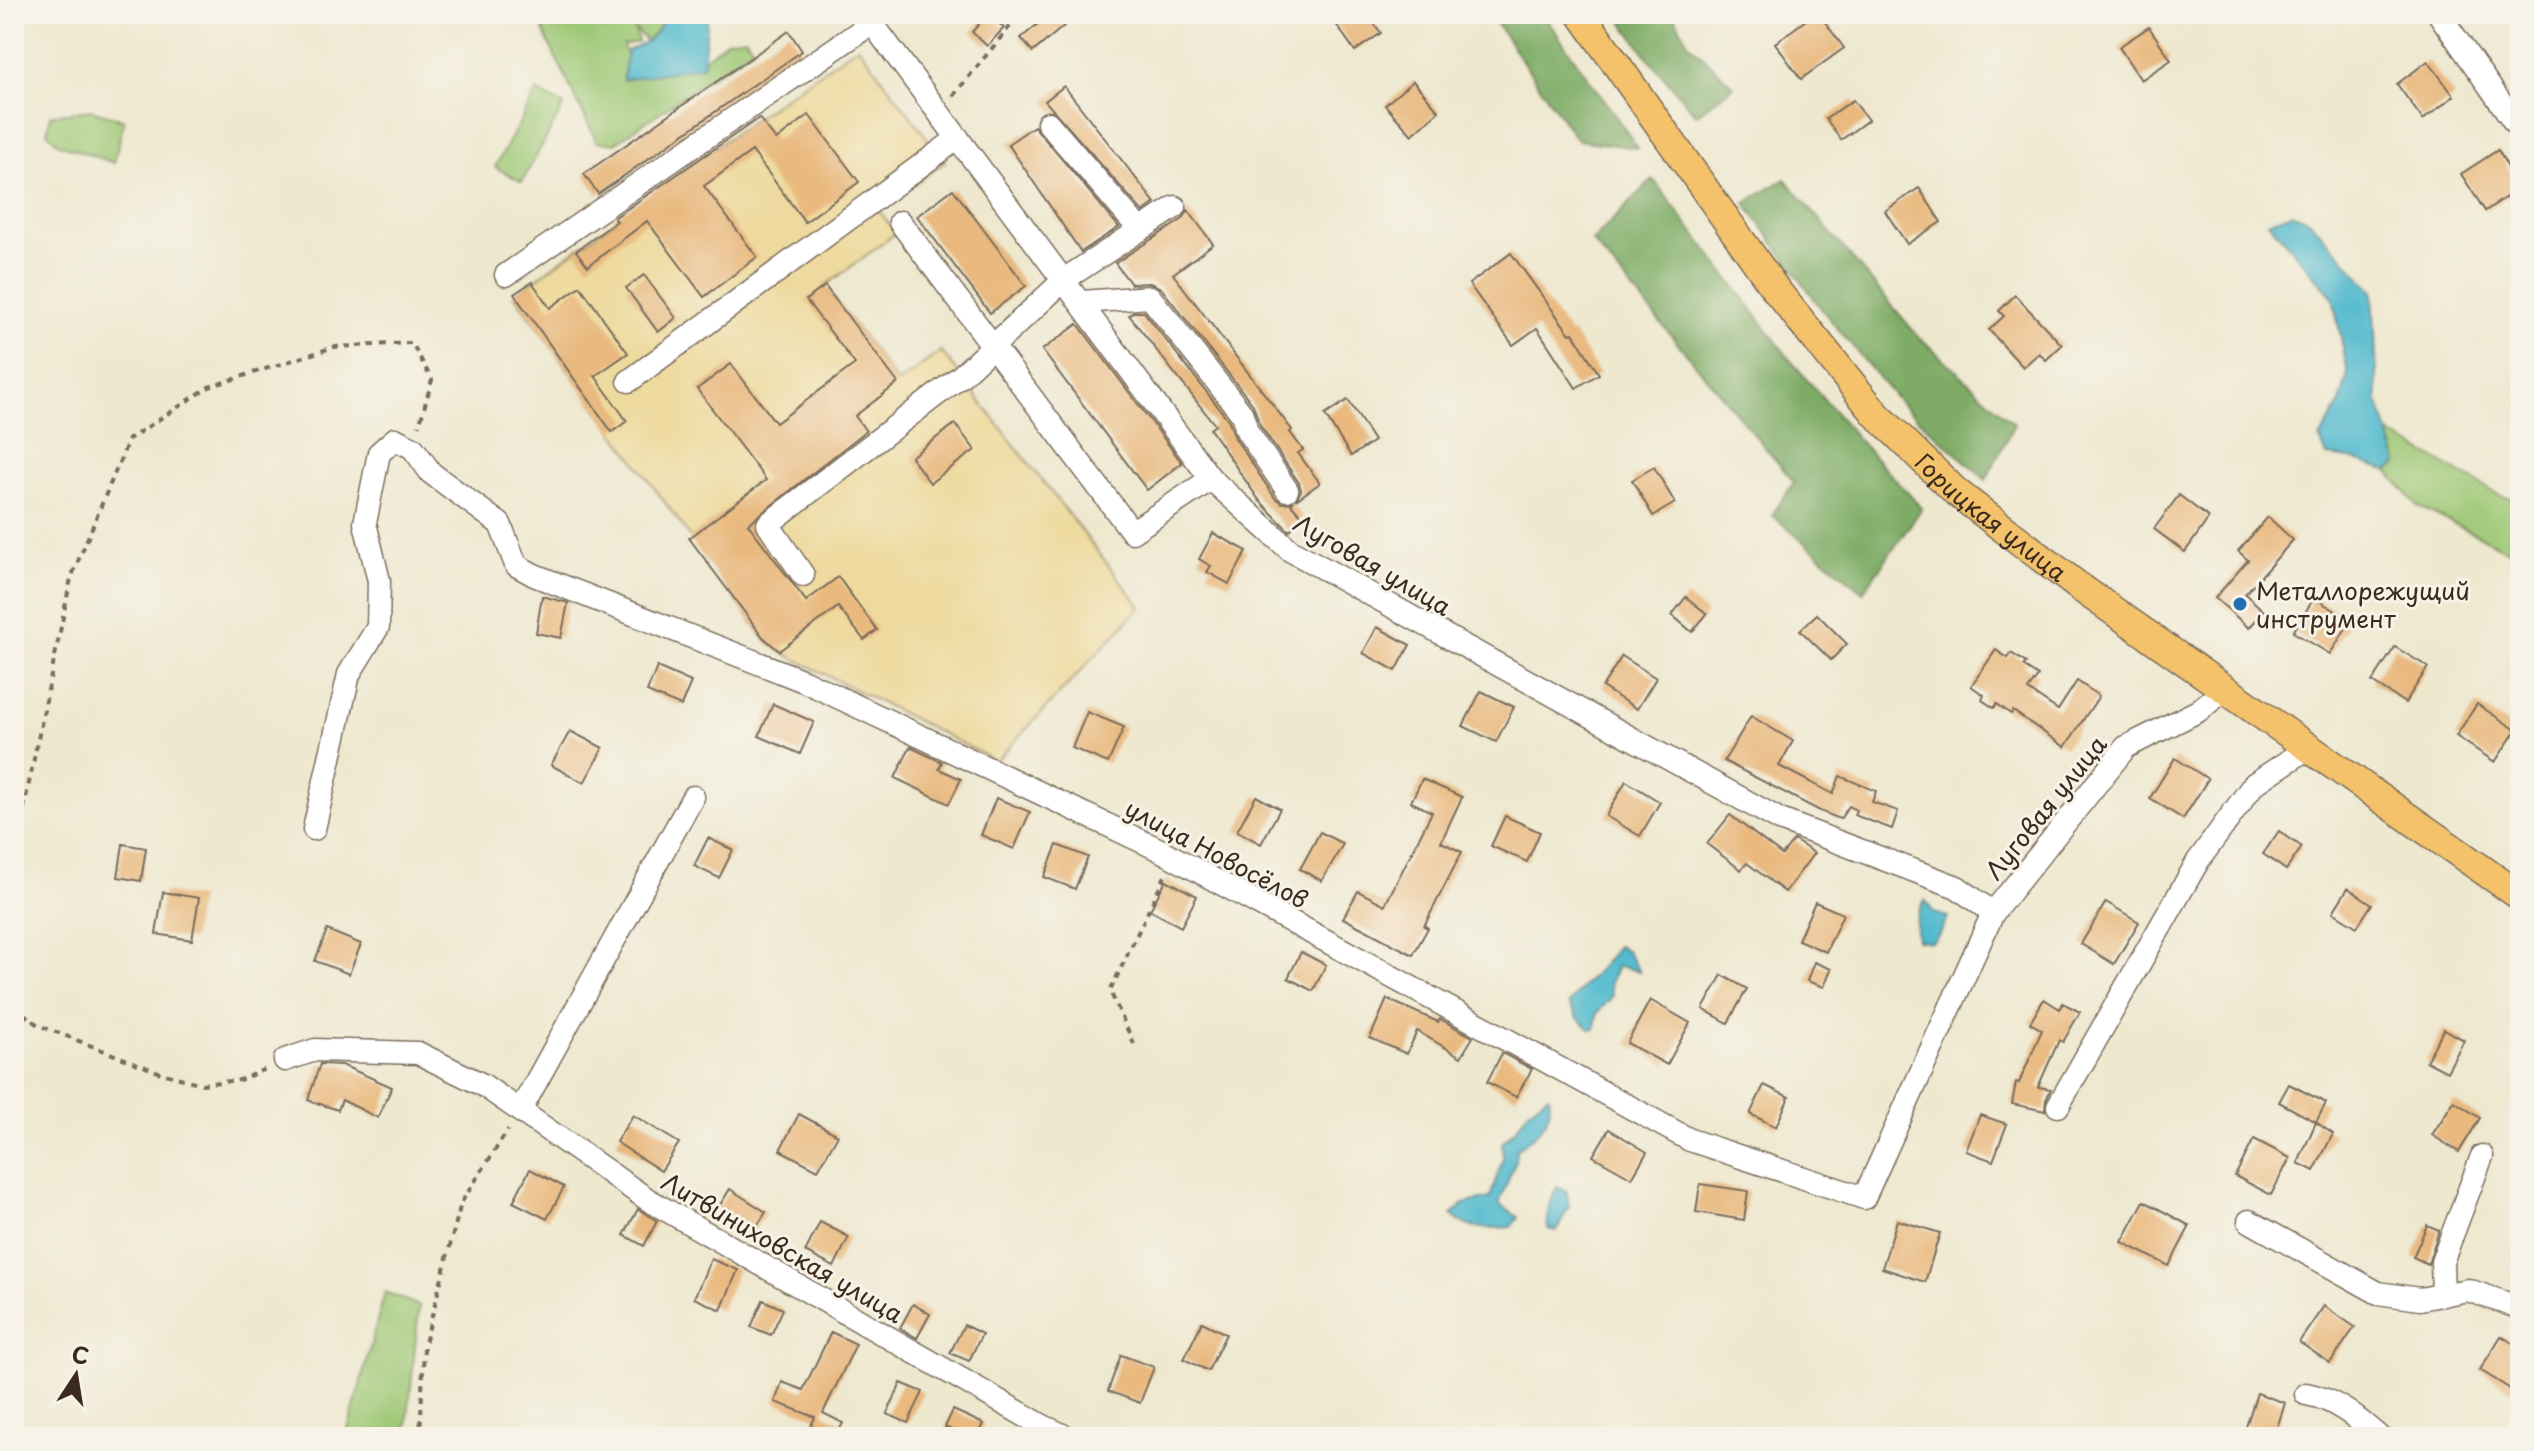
<svg xmlns="http://www.w3.org/2000/svg" width="2534" height="1451" font-family="'Playpen Sans',sans-serif">
	<style>
		.green { fill: #9dc875; stroke: #6c794a; stroke-width: 2 }
		.forest { fill: #7eac66; stroke: #5c6b42; stroke-width: 2 }
		.sand { fill: #eeda9e; stroke: #94825e; stroke-width: 2 }
		.water { fill: #50b9ce; stroke: #467276; stroke-width: 2 }
		.building { fill: #e9b97f }
		.lines { fill: none; stroke-linecap: round; stroke-linejoin: round }
		.minor-casing { stroke: #7a6c5c; stroke-width: 25 }
		.major-casing { stroke: #7a6c5c; stroke-width: 31 }
		.path { stroke: #7a6c5c; stroke-width: 4; stroke-dasharray: 6 6; stroke-linecap: butt }
		.minor { stroke: #fff; stroke-width: 22 }
		.major { stroke: #f4c26a; stroke-width: 28 }
		.poi-dot { fill: #1f6fb2; stroke: #f7f3e8; stroke-width: 3 }
		.labels { text-anchor: middle; dominant-baseline: central; stroke-width: 6; stroke-linejoin: round; paint-order: stroke }
		.street-label { font-size: 24px; fill: #3b2a1e; stroke: #f7f3e8 }
		.poi-label { font-size: 24px; fill: #3b2a1e; stroke: #f7f3e8; text-anchor: start }
	</style>
	<rect width="100%" height="100%" fill="#f7f3e8"/>
	<filter id="ink" filterUnits="userSpaceOnUse"><feTurbulence type="fractalNoise" baseFrequency=".0125" numOctaves="2"/><feDisplacementMap in="SourceGraphic" scale="16" xChannelSelector="R" yChannelSelector="G"/><feConvolveMatrix kernelMatrix="1 2 1 2 8 2 1 2 1" color-interpolation-filters="sRGB"/></filter>
	<filter id="wash" filterUnits="userSpaceOnUse"><feTurbulence type="fractalNoise" baseFrequency=".006" numOctaves="4" result="noise"/><feDisplacementMap in="SourceGraphic" scale="32" xChannelSelector="R" yChannelSelector="G"/><feGaussianBlur stdDeviation="1.8" result="paint"/><feColorMatrix in="noise" values="0 0 0 0 0 0 0 0 0 0 0 0 0 0 0 0 0 1.4 0 .05"/><feComposite in="paint" operator="in"/></filter>
	<g filter="url(#wash)">
		<rect width="100%" height="100%" fill="#eee8cf"/>
		<g class="green">
			<polygon points="545,14 663,14 662,23 647,42 635,29 638,42 623,45 630,67 695,67 727,40 745,37 753,48 615,143 597,142 543,31"/>
			<polygon points="537,91 564,106 522,182 495,167"/>
			<polygon points="91,110 124,120 114,163 59,144 47,132 51,115"/>
			<polygon points="2389,433 2501,496 2520,499 2520,556 2417,506 2388,471 2398,463"/>
			<polygon points="385,1292 419,1306 406,1437 346,1437"/>
		</g>
		<g class="forest">
			<polygon points="1490,14 1543,14 1638,148 1577,140"/>
			<polygon points="1617,14 1673,14 1689,44 1734,86 1696,115 1649,59"/>
			<polygon points="1653,179 1792,362 1865,447 1922,508 1863,592 1772,515 1794,482 1592,241"/>
			<polygon points="1785,179 1916,334 2014,424 1986,480 1899,402 1823,311 1745,203"/>
		</g>
		<polygon class="sand" points="858,46 945,162 878,209 896,233 825,286 898,383 941,351 1141,607 996,761 779,651 763,637 514,295 758,116"/>
		<g class="water">
			<path d="M663 14H708L703 66 623 80 627 51C644 44 662 34 663 14Z"/>
			<polygon points="2291,213 2309,220 2373,291 2378,401 2398,464 2388,471 2352,459 2327,456 2320,439 2340,402 2348,374 2333,297 2268,222"/>
			<path d="M1925 900 1934 913 1948 917 1941 932 1932 942 1917 940C1914 924 1917 914 1925 900Z"/>
			<path d="M1617 946 1626 950 1639 971 1617 966 1610 983 1612 997 1597 1013 1595 1029H1590L1578 1018 1569 1004C1584 983 1603 967 1617 946Z"/>
			<path d="M1549 1095C1555 1121 1535 1136 1516 1150L1515 1162 1499 1204 1518 1217 1511 1227C1489 1228 1468 1232 1452 1215L1463 1204 1490 1198 1503 1158 1502 1143 1516 1129 1529 1110Z"/>
			<path d="M1557 1187 1567 1192 1569 1206 1557 1231 1548 1229C1546 1213 1549 1201 1557 1187Z"/>
		</g>
		<g id="blocks">
			<g class="building">
				<polygon points="988,14 1004,28 987,46 972,32"/>
				<polygon points="1050,14 1078,14 1033,52 1021,38"/>
				<polygon points="1329,14 1367,14 1381,33 1355,51"/>
				<polygon points="1814,14 1819,14 1844,48 1801,79 1775,43"/>
				<polygon points="2149,27 2171,60 2141,80 2119,47"/>
				<polygon points="789,31 802,51 598,194 584,174"/>
				<polygon points="2428,61 2454,96 2423,120 2397,84"/>
				<polygon points="1413,81 1439,111 1412,135 1385,105"/>
				<polygon points="1064,86 1155,203 1143,212 1045,101"/>
				<polygon points="1853,100 1868,120 1841,140 1826,119"/>
				<polygon points="809,115 859,182 805,222 752,151 704,186 757,257 704,297 647,221 588,266 576,251 617,221 614,218 759,118 776,140"/>
				<polygon points="1034,126 1119,227 1081,252 1008,144"/>
				<polygon points="2498,150 2520,188 2485,211 2461,174"/>
				<polygon points="1919,188 1941,222 1907,244 1885,211"/>
				<polygon points="953,189 1026,286 990,313 917,216"/>
				<polygon points="1188,210 1213,244 1173,274 1292,430 1290,432 1303,450 1298,453 1320,483 1296,500 1301,490 1299,483 1260,425 1253,405 1161,288 1150,283 1131,284 1115,263 1183,219"/>
				<polygon points="1511,253 1570,334 1573,333 1599,374 1576,388 1537,328 1513,345 1469,284"/>
				<polygon points="644,275 676,318 658,332 626,288"/>
				<polygon points="532,282 550,308 580,286 628,353 595,376 627,421 612,432 514,294"/>
				<polygon points="825,286 898,383 855,416 866,431 748,524 806,601 838,577 877,630 864,640 838,607 779,651 763,637 689,538 766,480 697,389 731,364 776,423 855,364 806,300"/>
				<polygon points="2015,295 2062,345 2046,360 2039,353 2023,367 1989,330 2004,316 1999,311"/>
				<polygon points="1133,312 1144,312 1229,421 1235,438 1275,498 1282,503 1293,502 1291,504 1303,517 1289,531 1259,500 1210,429 1215,425 1129,315"/>
				<polygon points="1078,324 1182,463 1147,490 1042,350"/>
				<polygon points="1348,400 1374,441 1351,456 1325,415"/>
				<polygon points="955,424 975,450 930,483 911,457"/>
				<polygon points="1654,467 1675,503 1653,516 1632,480"/>
				<polygon points="2179,495 2209,518 2185,552 2154,529"/>
				<polygon points="2268,517 2293,540 2245,594 2264,611 2249,628 2215,598 2248,560 2238,551"/>
				<polygon points="1213,533 1247,551 1229,584 1207,572 1211,566 1199,559"/>
				<polygon points="542,596 568,603 561,638 536,633"/>
				<polygon points="1686,597 1707,614 1692,632 1672,615"/>
				<polygon points="2314,598 2351,620 2330,654 2293,632"/>
				<polygon points="1817,614 1847,644 1831,660 1800,630"/>
				<polygon points="1377,627 1410,645 1396,671 1363,653"/>
				<polygon points="2395,647 2428,667 2405,703 2372,682"/>
				<polygon points="1996,650 2008,658 2011,653 2026,663 2023,666 2038,676 2028,690 2058,710 2077,681 2099,696 2065,747 2013,711 2011,714 1997,704 1994,708 1982,700 1984,695 1971,686"/>
				<polygon points="1622,656 1656,678 1637,709 1602,687"/>
				<polygon points="657,667 691,682 681,706 647,692"/>
				<polygon points="1481,691 1514,707 1496,742 1463,726"/>
				<polygon points="773,704 814,722 800,754 759,736"/>
				<polygon points="2477,704 2516,730 2495,762 2456,736"/>
				<polygon points="1087,712 1124,727 1108,763 1072,748"/>
				<polygon points="1751,716 1793,741 1779,766 1833,794 1840,776 1876,791 1872,802 1898,811 1892,829 1854,815 1856,810 1849,806 1840,819 1820,811 1724,761"/>
				<polygon points="570,731 603,748 584,783 551,765"/>
				<polygon points="910,747 942,762 939,769 961,779 949,804 895,778"/>
				<polygon points="2175,758 2208,779 2183,819 2150,798"/>
				<polygon points="1422,779 1462,797 1441,842 1462,852 1424,926 1428,928 1413,955 1343,918 1358,891 1385,905 1432,812 1411,802"/>
				<polygon points="1626,781 1660,802 1640,836 1606,816"/>
				<polygon points="1256,796 1280,809 1261,844 1237,831"/>
				<polygon points="996,798 1030,812 1014,849 981,835"/>
				<polygon points="1730,815 1782,855 1794,840 1814,853 1785,892 1747,863 1741,870 1707,844"/>
				<polygon points="1505,816 1540,832 1527,862 1491,846"/>
				<polygon points="2279,831 2302,847 2286,870 2263,854"/>
				<polygon points="1320,832 1343,844 1322,881 1300,869"/>
				<polygon points="708,838 733,850 719,878 694,866"/>
				<polygon points="123,844 146,848 141,881 118,877"/>
				<polygon points="1057,845 1088,857 1075,889 1044,877"/>
				<polygon points="1166,880 1197,896 1181,927 1150,910"/>
				<polygon points="2348,888 2372,904 2357,927 2333,912"/>
				<polygon points="163,892 199,898 192,940 156,934"/>
				<polygon points="1815,902 1843,914 1826,952 1798,940"/>
				<polygon points="2106,902 2139,922 2114,964 2081,944"/>
				<polygon points="327,930 361,944 349,974 315,961"/>
				<polygon points="1301,952 1326,965 1313,991 1288,978"/>
				<polygon points="1814,962 1831,969 1824,987 1807,981"/>
				<polygon points="1722,975 1747,989 1728,1023 1703,1009"/>
				<polygon points="1387,999 1438,1022 1440,1019 1473,1037 1461,1057 1417,1031 1407,1054 1370,1038"/>
				<polygon points="2044,999 2060,1009 2063,1003 2080,1012 2063,1042 2059,1040 2038,1087 2051,1089 2046,1100 2045,1111 2012,1104 2016,1082 2019,1083 2042,1030 2030,1023"/>
				<polygon points="1650,1000 1690,1023 1667,1065 1627,1043"/>
				<polygon points="2444,1029 2464,1040 2447,1072 2426,1061"/>
				<polygon points="1502,1053 1532,1069 1516,1097 1487,1082"/>
				<polygon points="320,1064 342,1065 392,1087 378,1118 342,1100 338,1110 308,1100"/>
				<polygon points="2289,1084 2326,1103 2316,1122 2279,1102"/>
				<polygon points="1764,1085 1789,1097 1776,1127 1750,1114"/>
				<polygon points="2454,1101 2480,1118 2459,1152 2432,1135"/>
				<polygon points="799,1114 838,1135 818,1170 780,1150"/>
				<polygon points="633,1115 679,1143 661,1171 616,1142"/>
				<polygon points="1980,1115 2007,1124 1993,1161 1966,1151"/>
				<polygon points="2316,1122 2333,1134 2314,1171 2298,1163"/>
				<polygon points="1609,1129 1647,1152 1632,1178 1593,1156"/>
				<polygon points="2254,1139 2290,1158 2271,1195 2235,1176"/>
				<polygon points="530,1169 564,1187 547,1219 513,1202"/>
				<polygon points="1700,1184 1748,1191 1744,1220 1696,1212"/>
				<polygon points="730,1189 766,1212 751,1236 715,1213"/>
				<polygon points="2144,1201 2190,1226 2169,1266 2122,1242"/>
				<polygon points="638,1209 657,1221 644,1246 624,1235"/>
				<polygon points="1897,1220 1940,1233 1925,1282 1882,1268"/>
				<polygon points="820,1222 849,1237 834,1267 805,1252"/>
				<polygon points="2427,1225 2439,1230 2428,1264 2413,1257"/>
				<polygon points="711,1259 738,1270 721,1310 694,1298"/>
				<polygon points="763,1300 783,1309 771,1335 751,1327"/>
				<polygon points="913,1304 930,1314 917,1338 900,1328"/>
				<polygon points="2324,1306 2355,1327 2330,1363 2299,1342"/>
				<polygon points="1202,1322 1226,1334 1208,1371 1184,1359"/>
				<polygon points="964,1325 982,1334 969,1361 950,1353"/>
				<polygon points="831,1332 856,1344 823,1413 843,1423 836,1437 829,1437 810,1428 815,1417 775,1402 782,1382 803,1390"/>
				<polygon points="2501,1336 2520,1347 2520,1377 2512,1390 2480,1370"/>
				<polygon points="1121,1355 1154,1367 1140,1403 1108,1391"/>
				<polygon points="901,1383 923,1392 908,1423 887,1414"/>
				<polygon points="2257,1393 2285,1403 2274,1437 2245,1430"/>
				<polygon points="953,1410 984,1424 977,1437 966,1437 945,1427"/>
			</g>
		</g>
	</g>
	<g filter="url(#ink)">
		<use href="#blocks" fill-opacity="0" stroke="#7a6c5c" stroke-width="2"/>
		<g class="lines">
			<g class="minor-casing">
				<g id="minor">
					<polyline points="872,14 872,23 1211,479 1290,550 1780,820 1957,887 1993,913"/>
					<polyline points="2439,14 2520,130"/>
					<polyline points="1048,123 1140,230"/>
					<polyline points="900,222 1132,532 1211,479"/>
					<polyline points="506,275 872,23"/>
					<polyline points="1082,302 1150,297 1242,414 1247,431 1287,490"/>
					<polyline points="629,381 958,138"/>
					<polyline points="803,575 768,524 961,376 1065,279 1175,207"/>
					<polyline points="314,829 349,674 378,627 379,581 365,523 379,453 395,439 413,448 431,473 500,524 516,565 534,575 804,681 1160,850 1690,1140 1864,1198 1993,913 2126,747 2198,711 2224,690"/>
					<polyline points="285,1060 315,1050 418,1053 483,1085 647,1199 1043,1426 1067,1437"/>
					<polyline points="2058,1106 2198,861 2254,784 2308,748"/>
					<polyline points="520,1111 693,797"/>
					<polyline points="2249,1221 2378,1293 2420,1299 2468,1290 2520,1308"/>
					<polyline points="2443,1295 2442,1262 2482,1156"/>
					<path d="M2306 1394C2335 1399 2357 1418 2379 1437"/>
				</g>
			</g>
			<g class="major-casing">
				<g id="major">
					<path id="s1" d="M1581 14 1776 290 1876 414 1956 492 2078 586 2520 896"/>
				</g>
			</g>
			<g class="path">
				<polyline points="953,96 1020,14"/>
				<polyline points="14,856 71,578 129,439 209,387 334,347 412,343 432,380 419,426"/>
				<polyline points="14,1006 38,1025 161,1073 202,1084 240,1080 265,1069"/>
				<polyline points="1134,1044 1110,991 1165,876"/>
				<polyline points="420,1437 424,1347 461,1203 508,1130"/>
			</g>
			<use href="#minor" class="minor"/>
			<use href="#major" class="major"/>
		</g>
	</g>
	<circle class="poi-dot" cx="2240" cy="604" r="8"/>
	<g class="labels">
		<g class="street-label">
			<text stroke="none"><textPath href="#s1" startOffset="652">Горицкая улица</textPath></text>
			<text transform="translate(1373 564) rotate(30)">Луговая улица</text>
			<text transform="translate(2045 807) rotate(-51)">Луговая улица</text>
			<text transform="translate(1217 853) rotate(28)">улица Новосёлов</text>
			<text transform="translate(783 1247) rotate(30)">Литвиниховская улица</text>
		</g>
		<g class="poi-label">
			<text x="2256" y="590">Металлорежущий<tspan x="2256" dy="28">инструмент</tspan></text>
		</g>
	</g>
	<rect width="2534" height="1451" fill="none" stroke="#f7f3e8" stroke-width="48"/>
	<g transform="translate(76 1375) rotate(12)" stroke="#f7f3e8" stroke-width="6" paint-order="stroke">
	<path d="M0-6L14 30L0 20L-14 30Z" fill="#3b2a1e"/>
	<text y="-12" font-size="22" font-weight="bold" text-anchor="middle" fill="#3b2a1e">С</text>
	</g>
</svg>
